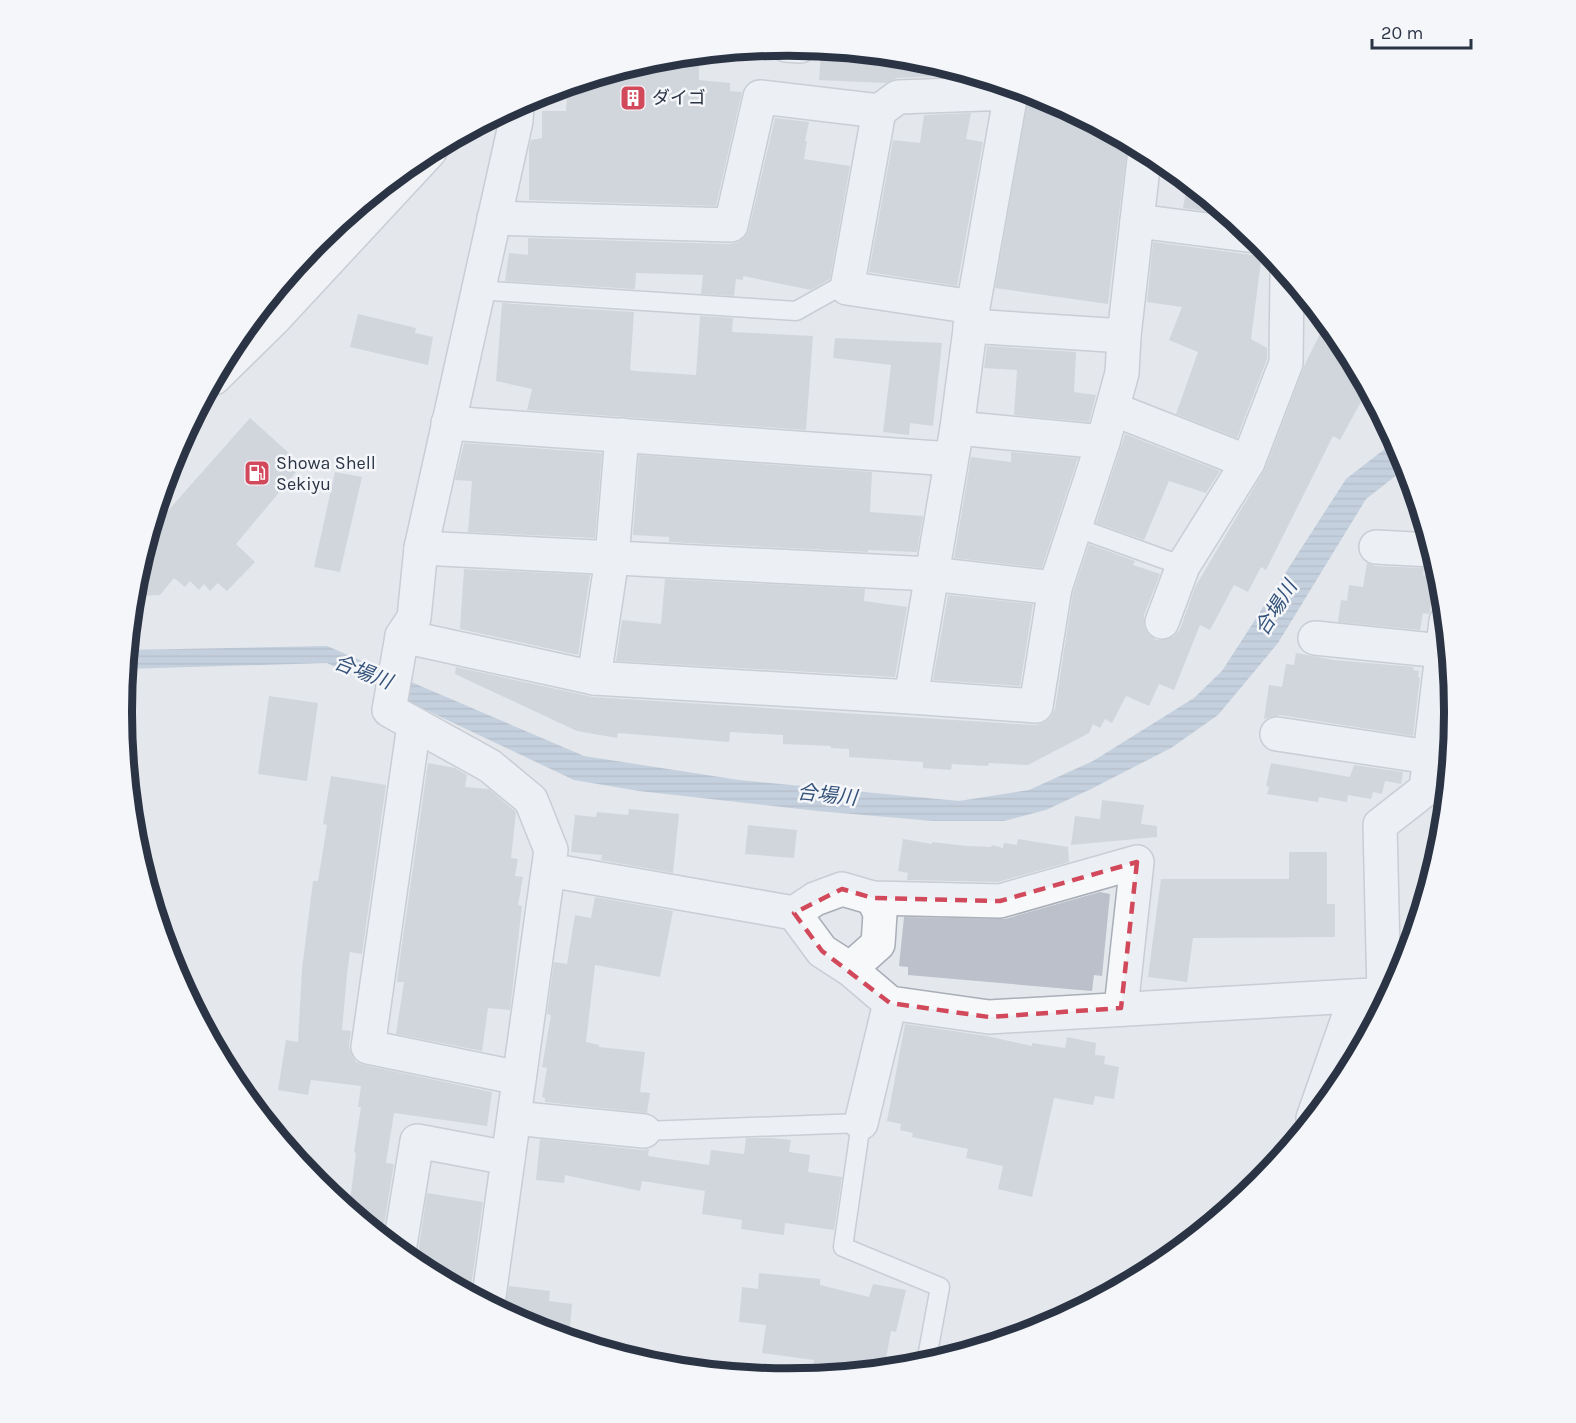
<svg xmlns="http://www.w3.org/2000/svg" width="1576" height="1423" font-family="Karla,'Noto Sans JP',sans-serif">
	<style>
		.water { fill: url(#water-rules) }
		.building { fill: #bbc0ca }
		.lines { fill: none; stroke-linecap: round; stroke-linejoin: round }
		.lane-casing { stroke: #a9aeb7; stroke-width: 21 }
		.street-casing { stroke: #a9aeb7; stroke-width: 36 }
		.secondary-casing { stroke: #a9aeb7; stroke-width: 36 }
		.lane { stroke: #f7f8fa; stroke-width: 18 }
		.street { stroke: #f7f8fa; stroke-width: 33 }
		.secondary { stroke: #fff; stroke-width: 33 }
		.marked { fill: none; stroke: #d1495b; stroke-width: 4.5; stroke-dasharray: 12 8; stroke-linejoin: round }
		.labels { text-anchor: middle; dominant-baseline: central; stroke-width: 5; stroke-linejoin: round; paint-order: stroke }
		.poi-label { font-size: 18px; fill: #2b3445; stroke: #f4f6f9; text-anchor: start }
		.water-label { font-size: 20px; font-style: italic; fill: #34527a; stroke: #f4f6f9 }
		.rim { fill: none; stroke: #2b3445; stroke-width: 8 }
	</style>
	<defs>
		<pattern id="water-rules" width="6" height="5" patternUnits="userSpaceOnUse" patternTransform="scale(1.5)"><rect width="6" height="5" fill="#9fb4cc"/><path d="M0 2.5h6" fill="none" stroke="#8293a7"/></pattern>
	</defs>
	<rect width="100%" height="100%" fill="#e4e7ec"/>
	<polygon class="water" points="1395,441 1407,467 1366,499 1278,643 1218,715 1171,748 1091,789 1046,810 1004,821 933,821 818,811 639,791 574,780 327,663 126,669 128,650 327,646 584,756 739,780 959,801 1029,790 1093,761 1194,698 1222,671 1346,479"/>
	<g class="building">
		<polygon points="861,52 918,58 976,75 897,78 886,83 819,80 821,54 861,56"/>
		<polygon points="658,58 699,58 699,80 730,83 730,91 742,92 716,206 529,200 529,148 531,140 542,138 542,111 566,111 568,86 603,85 603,74"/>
		<polygon points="1029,92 1043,96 1128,141 1108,304 995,288"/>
		<polygon points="971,113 966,139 983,142 957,286 869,272 893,140 920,143 924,115"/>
		<polygon points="775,118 809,122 805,141 807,141 804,159 850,166 830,279 811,290 743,276 743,280 736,279 734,296 701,294 703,275 636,273 635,289 505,281 509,253 528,255 528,238 730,244 739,242 746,236 749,229"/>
		<polygon points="1188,181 1227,214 1183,208"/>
		<polygon points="1153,242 1253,255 1262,253 1251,339 1267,348 1267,359 1237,438 1176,414 1198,352 1169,340 1182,307 1147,302"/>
		<polygon points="502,303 634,312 630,370 636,371 696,375 700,316 733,318 732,332 813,336 806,430 527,410 532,389 496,381"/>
		<polygon points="358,314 416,328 415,333 433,337 428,365 350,347"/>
		<polygon points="1326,322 1342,342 1368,389 1340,440 1333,436 1266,570 1261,567 1248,592 1234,585 1210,630 1200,625 1174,690 1159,684 1149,706 1126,696 1112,723 1105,719 1100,728 1093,724 1089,733 1028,765 989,763 988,766 952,764 951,770 923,768 923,762 849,757 849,749 831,748 831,746 783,744 783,735 730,732 729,742 618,733 617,738 577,731 455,674 456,667 593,697 1035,725 1043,723 1050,718 1055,709 1073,592 1089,544 1135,561 1133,565 1160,574 1144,615 1144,626 1148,634 1156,640 1166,640 1174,636 1180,629 1195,587 1265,469 1305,364"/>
		<polygon points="835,338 942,343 933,426 910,423 909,435 883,432 891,365 833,358"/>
		<polygon points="987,346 1076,352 1074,392 1096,395 1089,422 1014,415 1017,370 984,368"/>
		<polygon points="250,418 302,465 236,544 255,562 227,591 218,583 210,591 204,584 199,590 190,581 185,587 174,578 160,595 133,596 134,581 150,531"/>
		<polygon points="1125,434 1220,471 1206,493 1169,481 1144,540 1096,523"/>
		<polygon points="464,443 602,453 595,538 468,532 472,481 455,480"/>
		<polygon points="1011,452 1078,458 1042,568 954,558 971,457 1011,462"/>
		<polygon points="639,455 872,472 870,512 923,516 917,552 868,550 868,552 669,542 669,537 633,535"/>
		<polygon points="335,472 362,477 340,572 314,567"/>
		<polygon points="1367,563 1375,566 1424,568 1423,575 1435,577 1430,611 1429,614 1423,613 1420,630 1338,622 1341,600 1347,601 1349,585 1363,587"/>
		<polygon points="464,569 590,575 578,655 460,629"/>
		<polygon points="665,579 865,589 864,601 907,607 895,677 616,661 622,620 661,624"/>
		<polygon points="948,595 1033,604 1020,686 933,680"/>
		<polygon points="1296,653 1334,660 1414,667 1413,670 1419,671 1418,677 1420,677 1413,736 1280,715 1264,719 1269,685 1282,687 1286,664 1294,665"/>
		<polygon points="269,696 318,703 307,781 258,774"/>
		<polygon points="428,763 455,768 467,775 465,787 489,789 516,812 511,858 518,859 515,876 523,877 518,905 522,906 510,1010 488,1008 482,1051 396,1034 404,982 397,982 400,958"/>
		<polygon points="1271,763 1350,777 1354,765 1403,772 1401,784 1385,781 1382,794 1373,792 1371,799 1348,795 1347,802 1319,797 1318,802 1267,794 1269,787 1266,786"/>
		<polygon points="331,776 386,785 362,954 350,952 347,974 342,1030 351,1031 349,1045 351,1054 356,1062 364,1065 492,1092 487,1126 394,1113 386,1163 394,1164 382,1237 349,1209 356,1153 354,1152 361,1107 358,1107 361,1086 311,1080 308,1095 278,1090 286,1040 298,1042 302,969 313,881 318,881 327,825 323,824"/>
		<polygon points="1102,800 1144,805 1141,824 1157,826 1157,837 1071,845 1075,816 1100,819"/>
		<polygon points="629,809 679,814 673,873 601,860 602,855 571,852 575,815 596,817 597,812 628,815"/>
		<polygon points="748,825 797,830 794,858 745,854"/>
		<polygon points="903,839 932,844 932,842 967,846 991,847 992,845 1003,848 1004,843 1017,845 1018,839 1068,847 1069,862 998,882 907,880 908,873 898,871"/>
		<polygon points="1289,852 1327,852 1327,904 1335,904 1335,937 1193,938 1187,982 1148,977 1161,879 1289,879"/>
		<polygon points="1100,892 1110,894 1102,976 1094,975 1092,991 908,975 908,967 899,966 904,917 1005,919"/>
		<polygon points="595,897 673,911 660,977 595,965 586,1042 599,1045 599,1047 645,1052 640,1092 650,1093 647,1113 545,1102 545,1098 542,1097 547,1068 542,1067 551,1015 547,1014 554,962 567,964 575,915 591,918"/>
		<polygon points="905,1024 987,1036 1032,1046 1032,1043 1065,1048 1067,1037 1096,1043 1095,1055 1105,1056 1104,1064 1119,1067 1114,1099 1095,1096 1093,1105 1054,1098 1032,1197 998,1189 1003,1166 966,1158 968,1149 912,1137 913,1133 900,1130 901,1124 887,1121"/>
		<polygon points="746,1138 772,1138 791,1140 789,1152 810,1155 808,1172 842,1177 834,1230 785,1223 784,1235 741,1229 742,1220 702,1214 705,1191 642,1181 640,1191 565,1175 564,1183 536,1180 540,1139 642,1150 649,1149 648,1156 709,1165 711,1150 744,1154"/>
		<polygon points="427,1193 483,1202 470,1294 414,1262 418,1254"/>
		<polygon points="759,1273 820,1279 820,1285 869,1297 873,1284 906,1290 896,1332 891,1331 884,1369 812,1376 814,1360 762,1353 766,1325 739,1322 742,1287 758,1289"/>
		<polygon points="509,1286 550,1291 549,1301 572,1304 569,1338 532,1327 504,1312"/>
	</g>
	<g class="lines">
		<g class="lane-casing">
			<g id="lane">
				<polyline points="477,290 796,311 839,287 847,288"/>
				<polyline points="1075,527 1183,566"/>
				<polyline points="644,1131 861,1123 843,1247 940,1287 926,1363"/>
			</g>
		</g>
		<g class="street-casing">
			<g id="street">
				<polyline points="786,45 800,46"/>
				<polyline points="494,218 731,225 760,97 879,111"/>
				<polyline points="1137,221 1255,236"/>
				<polyline points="970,326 1124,336"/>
				<polyline points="1113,409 1248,462"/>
				<polyline points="448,423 951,459"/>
				<polyline points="957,428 1103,442"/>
				<polyline points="1376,547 1432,550"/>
				<polyline points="421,548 931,574 1055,588"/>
				<polyline points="1162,622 1183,566 1248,462 1286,363 1287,274"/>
				<polyline points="402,636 594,678 911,697 957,428 973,307 847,288 879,111 898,97 1011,93 973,307"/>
				<polyline points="1315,638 1442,651"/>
				<polyline points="594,678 612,558 622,435"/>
				<polyline points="911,697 1036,706 1055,588 1103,442 1122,373 1124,336 1145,150"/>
				<polyline points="414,725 368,1047 519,1078"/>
				<polyline points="1277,734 1429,757"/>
				<polyline points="549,870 794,913 815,899 842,889 873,898 1000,901 1137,862 1121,1008"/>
				<polyline points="794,913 822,951 850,969 890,1003 989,1017 1389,994"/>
				<polyline points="850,969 878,944 880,914 873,898"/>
				<polyline points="1384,994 1380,825 1426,789 1446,621"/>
				<polyline points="514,1118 644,1131"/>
				<polyline points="1313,1118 1356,996"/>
				<polyline points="861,1123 890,1003"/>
				<polyline points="399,1251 417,1141 508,1158"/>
				<polyline points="488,1303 551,850 531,800 490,766 389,710 402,636 414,618 421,548 516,121 517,104"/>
			</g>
		</g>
		<g class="secondary-casing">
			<polyline id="secondary" points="214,378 274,319 430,151"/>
		</g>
		<use href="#lane" class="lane"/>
		<use href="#street" class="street"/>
		<use href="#secondary" class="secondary"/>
	</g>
	<path d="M0 0H1576V1423H0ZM1137 862 1121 1008 989 1017 890 1003 822 951 794 913 842 889 873 898 1000 901Z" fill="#e4e7ec" fill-opacity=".55" fill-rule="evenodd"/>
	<path class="marked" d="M1137 862 1121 1008 989 1017 890 1003 822 951 794 913 842 889 873 898 1000 901Z"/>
	<defs>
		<g id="building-square" transform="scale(1.35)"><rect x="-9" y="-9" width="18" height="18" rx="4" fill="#d1495b" stroke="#f4f6f9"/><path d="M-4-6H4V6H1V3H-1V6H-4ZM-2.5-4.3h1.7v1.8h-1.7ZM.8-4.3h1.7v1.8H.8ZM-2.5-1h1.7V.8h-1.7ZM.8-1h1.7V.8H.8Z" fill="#fff"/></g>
		<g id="fuel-square" transform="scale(1.35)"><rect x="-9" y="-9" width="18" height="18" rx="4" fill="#d1495b" stroke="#f4f6f9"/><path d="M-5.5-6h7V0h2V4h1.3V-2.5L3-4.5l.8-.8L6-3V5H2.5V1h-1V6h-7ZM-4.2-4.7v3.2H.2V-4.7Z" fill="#fff"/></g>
	</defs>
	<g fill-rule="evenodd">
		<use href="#building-square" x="633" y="98"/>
		<use href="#fuel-square" x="257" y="473"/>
	</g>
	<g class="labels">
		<g class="poi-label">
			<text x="652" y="98">ダイゴ</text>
			<text x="276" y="463">Showa Shell<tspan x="276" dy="21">Sekiyu</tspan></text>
		</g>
		<g class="water-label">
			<text transform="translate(1276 608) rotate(-58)">合場川</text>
			<text transform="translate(363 672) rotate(21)">合場川</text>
			<text transform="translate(827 795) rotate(6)">合場川</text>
		</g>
	</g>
	<path d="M0 0H1576V1423H0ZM132 712a656 656 0 1 1 1312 0a656 656 0 1 1-1312 0Z" fill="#f4f6f9" fill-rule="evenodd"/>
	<path class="rim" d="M132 712a656 656 0 1 1 1312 0a656 656 0 1 1-1312 0Z"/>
	<path d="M1372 39v9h99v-9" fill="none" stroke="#2b3445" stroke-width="3"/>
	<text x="1381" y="39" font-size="18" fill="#2b3445" stroke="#f4f6f9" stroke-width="4.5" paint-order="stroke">20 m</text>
</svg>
